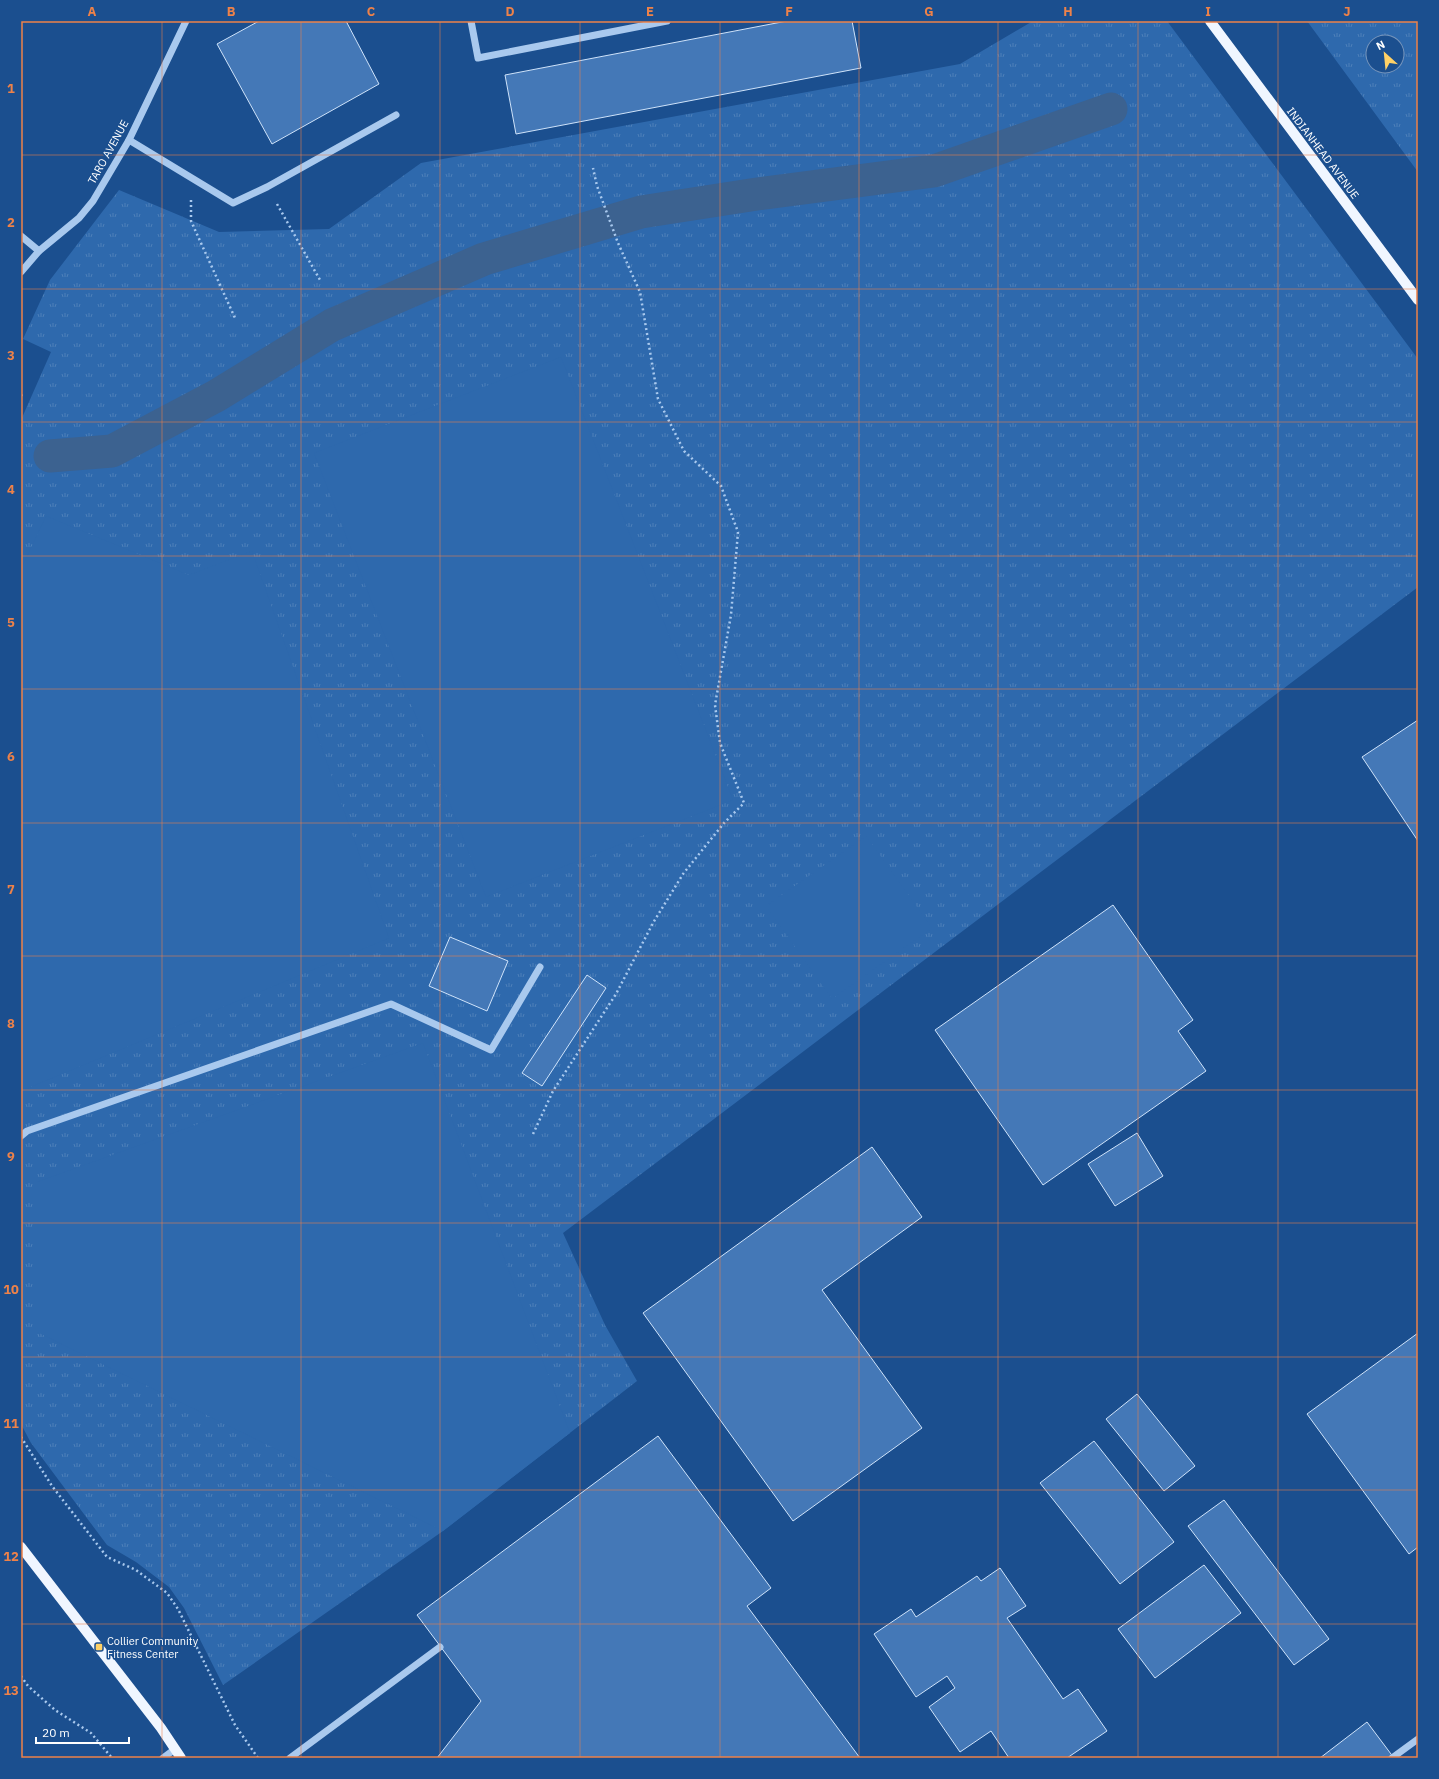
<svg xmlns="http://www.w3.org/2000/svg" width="1439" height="1779" font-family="'IBM Plex Sans',sans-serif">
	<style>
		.grass { fill: url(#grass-tufts); fill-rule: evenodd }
		.green { fill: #2e69ad }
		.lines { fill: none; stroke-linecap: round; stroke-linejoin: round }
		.canal { stroke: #3c6290; stroke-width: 33 }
		.building { fill: #4478b7; stroke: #cfe3fa }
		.path { stroke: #a9c9ee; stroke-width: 2.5; stroke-dasharray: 2 3; stroke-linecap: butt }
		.minor { stroke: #a9c9ee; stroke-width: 7 }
		.major { stroke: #f0f6ff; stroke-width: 10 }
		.grid { fill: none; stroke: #ee8249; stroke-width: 1; stroke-opacity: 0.55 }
		.poi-dot { fill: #ffd166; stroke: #1b4f8f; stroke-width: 1.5 }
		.labels { text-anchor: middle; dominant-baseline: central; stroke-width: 3; stroke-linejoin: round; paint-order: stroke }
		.street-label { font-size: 11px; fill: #fff; stroke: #1b4f8f }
		.poi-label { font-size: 11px; fill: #fff; stroke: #1b4f8f; text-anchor: start }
		.neatline { fill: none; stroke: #ee8249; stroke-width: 1.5 }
		.grid-label { font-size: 13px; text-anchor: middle; font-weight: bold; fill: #ee8249 }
	</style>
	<defs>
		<pattern id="grass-tufts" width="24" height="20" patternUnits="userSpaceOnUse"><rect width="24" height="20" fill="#2e69ad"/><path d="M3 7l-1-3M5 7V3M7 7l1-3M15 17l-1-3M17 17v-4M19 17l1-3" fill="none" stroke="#4d80b9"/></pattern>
	</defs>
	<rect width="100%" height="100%" fill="#1b4f8f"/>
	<g class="grass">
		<polygon points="1033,21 1167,21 1418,359 1418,587 563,1233 605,1325 637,1381 443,1531 223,1685 184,1608 169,1587 136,1562 107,1545 31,1443 21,1424 21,420 51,352 23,339 50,280 119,190 219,232 329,229 421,163 960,64"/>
		<path d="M1307 21H1418V172ZM1373 42H1397V66H1373Z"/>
	</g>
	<g class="green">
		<polygon points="561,357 733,800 486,897 314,453"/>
		<polygon points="46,516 189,575 252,551 389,938 21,1091 21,569"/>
		<polygon points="866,836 932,928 832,999 766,906"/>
		<polygon points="423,1043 570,1433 443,1531 37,1332 37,1182"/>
	</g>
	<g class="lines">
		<polyline class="canal" points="50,456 112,451 216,396 332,325 484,259 641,212 757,194 934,171 1111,109"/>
	</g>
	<g class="building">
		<polygon points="259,21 346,21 379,84 272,144 217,44"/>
		<polygon points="787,21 852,21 861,68 516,134 505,75"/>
		<polygon points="1418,720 1418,841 1362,757"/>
		<polygon points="1113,905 1193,1020 1178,1031 1206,1071 1043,1185 935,1030"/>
		<polygon points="450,937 508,961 487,1011 429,986"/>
		<polygon points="587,975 606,988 542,1086 522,1073"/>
		<polygon points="1137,1133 1163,1176 1115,1206 1088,1164"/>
		<polygon points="872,1147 922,1217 822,1290 922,1428 793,1521 643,1313"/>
		<polygon points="1418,1333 1418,1547 1409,1554 1307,1414"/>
		<polygon points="1137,1394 1195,1466 1164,1491 1106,1419"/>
		<polygon points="658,1436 771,1588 747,1606 860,1758 437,1758 481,1701 417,1615"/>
		<polygon points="1094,1441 1174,1542 1120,1584 1040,1483"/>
		<polygon points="1224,1500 1329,1639 1294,1665 1188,1526"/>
		<polygon points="1204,1565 1241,1613 1155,1678 1118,1629"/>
		<polygon points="1000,1568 1026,1606 1007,1618 1063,1699 1078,1689 1107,1731 1067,1758 1009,1758 991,1731 960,1752 929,1707 955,1688 947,1676 916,1697 874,1634 911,1609 916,1617 977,1576 981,1581"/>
		<polygon points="1367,1722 1394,1758 1320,1758"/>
	</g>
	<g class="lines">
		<g class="path">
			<polyline points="191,200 191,221 235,318"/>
			<polyline points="277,204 320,280"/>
			<polyline points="21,396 23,392"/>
			<polyline points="533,1134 553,1091 616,994 653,923 683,874 724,823 744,803 720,743 715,705 731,615 738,532 721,486 684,451 658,399 640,292 618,243 597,186 593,168"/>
			<polyline points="21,1437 52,1486 107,1557 136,1570 167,1593 178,1609 235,1725 258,1758"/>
			<polyline points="21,1676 28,1686 55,1710 91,1733 112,1758"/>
		</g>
		<g class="minor">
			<polyline points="471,21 478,58 667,21"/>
			<polyline points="129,140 233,203 267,187 396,115"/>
			<polyline points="21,236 39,251"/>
			<polyline points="21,272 39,251 79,218 93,201 129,140 186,21"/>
			<polyline points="21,1136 27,1131 391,1004 491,1050 540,967"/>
			<polyline points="163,1758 175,1749"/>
			<polyline points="290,1758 440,1647"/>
			<polyline points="1392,1758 1418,1739"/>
		</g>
		<g class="major">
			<polyline points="1210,21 1418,300"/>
			<polyline points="21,1547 161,1728 181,1758"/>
		</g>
	</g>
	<path class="grid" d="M162 21V1758M301 21V1758M440 21V1758M580 21V1758M720 21V1758M859 21V1758M998 21V1758M1138 21V1758M1278 21V1758M21 155H1418M21 289H1418M21 422H1418M21 556H1418M21 689H1418M21 823H1418M21 956H1418M21 1090H1418M21 1223H1418M21 1357H1418M21 1490H1418M21 1624H1418"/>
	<rect class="poi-dot" x="95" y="1643" width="8" height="8" rx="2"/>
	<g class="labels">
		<g class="street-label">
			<text transform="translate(108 152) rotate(-61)">TARO AVENUE</text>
			<text transform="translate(1323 153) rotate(53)">INDIANHEAD AVENUE</text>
		</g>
		<g class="poi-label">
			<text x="107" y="1641">Collier Community<tspan x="107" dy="13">Fitness Center</tspan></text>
		</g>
	</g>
	<rect width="1439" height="1779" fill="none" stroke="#1b4f8f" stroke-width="44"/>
	<g transform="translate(1385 54) rotate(333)"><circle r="19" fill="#1b4f8f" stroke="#7695bc"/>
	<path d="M0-3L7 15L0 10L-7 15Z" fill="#ffd166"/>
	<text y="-6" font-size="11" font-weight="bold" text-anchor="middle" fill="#ffffff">N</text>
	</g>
	<path d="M36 1737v6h93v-6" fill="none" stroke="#ffffff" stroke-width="2"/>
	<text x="42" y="1737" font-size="12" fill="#ffffff" stroke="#1b4f8f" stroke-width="3" paint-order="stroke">20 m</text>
	<rect x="22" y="22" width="1395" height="1735" class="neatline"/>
	<g class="grid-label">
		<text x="92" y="16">A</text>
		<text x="231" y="16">B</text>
		<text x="371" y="16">C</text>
		<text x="510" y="16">D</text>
		<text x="650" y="16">E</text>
		<text x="789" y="16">F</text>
		<text x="929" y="16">G</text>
		<text x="1068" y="16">H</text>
		<text x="1208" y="16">I</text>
		<text x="1347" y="16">J</text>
		<text x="11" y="93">1</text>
		<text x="11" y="227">2</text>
		<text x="11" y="360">3</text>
		<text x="11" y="494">4</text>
		<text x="11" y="627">5</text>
		<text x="11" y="761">6</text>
		<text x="11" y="894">7</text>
		<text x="11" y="1028">8</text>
		<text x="11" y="1161">9</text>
		<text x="11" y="1294">10</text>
		<text x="11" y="1428">11</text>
		<text x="11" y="1561">12</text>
		<text x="11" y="1695">13</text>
	</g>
</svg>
